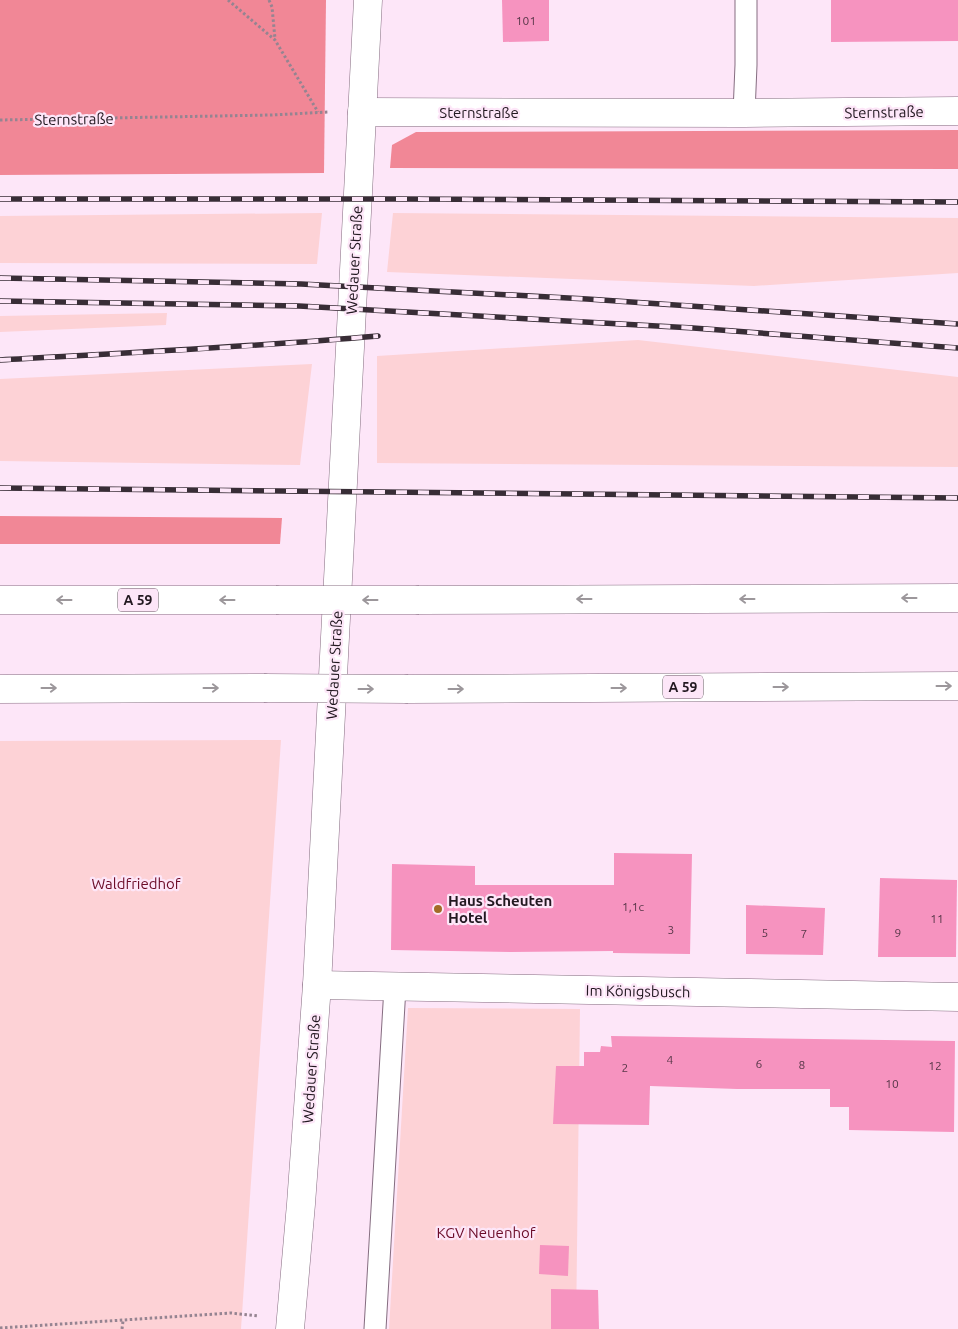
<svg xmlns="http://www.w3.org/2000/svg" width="958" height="1329" font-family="Ubuntu,sans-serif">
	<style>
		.green { fill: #fdd2d6 }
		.forest { fill: #f18796 }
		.building { fill: #f693bf }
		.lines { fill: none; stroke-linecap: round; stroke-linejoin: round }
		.service-casing { stroke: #856d80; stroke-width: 23 }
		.minor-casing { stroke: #856d80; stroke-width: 29 }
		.tertiary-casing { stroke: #856d80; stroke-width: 29 }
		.motorway-casing { stroke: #856d80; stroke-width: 29 }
		.path { stroke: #958491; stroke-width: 3; stroke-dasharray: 2.5 2.5; stroke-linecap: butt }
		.service { stroke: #fff; stroke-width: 21 }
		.minor { stroke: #fff; stroke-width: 28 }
		.tertiary { stroke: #fff; stroke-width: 28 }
		.motorway { stroke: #fff; stroke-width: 28 }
		.rail-casing { stroke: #382d36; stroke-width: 5.5 }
		.rail { stroke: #fde6f8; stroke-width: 4; stroke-dasharray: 11; stroke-linecap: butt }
		.motorway-bridge-casing { stroke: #856d80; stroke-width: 29; stroke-linecap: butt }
		.motorway-bridge { stroke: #fff; stroke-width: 28 }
		.oneway { stroke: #9c979b }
		.poi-dot { fill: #a36c27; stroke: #fde6f8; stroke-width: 2 }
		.labels { text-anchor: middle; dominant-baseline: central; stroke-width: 4.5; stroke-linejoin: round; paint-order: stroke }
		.number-label { font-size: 12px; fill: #573748 }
		.shield { fill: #fde6f8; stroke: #645661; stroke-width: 1 }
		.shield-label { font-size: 14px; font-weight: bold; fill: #221820 }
		.street-label { font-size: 15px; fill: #221820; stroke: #fde6f8 }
		.park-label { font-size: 15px; fill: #6b0b28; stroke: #fde6f8 }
		.poi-label { font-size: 15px; font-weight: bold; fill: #221820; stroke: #fde6f8; text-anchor: start }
	</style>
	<rect width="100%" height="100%" fill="#fde6f8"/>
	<g class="green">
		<polygon points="322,213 317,264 0,263 0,216"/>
		<polygon points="393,213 958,218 958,273 754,286 387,272"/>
		<polygon points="167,313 166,325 0,332 0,316"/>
		<polygon points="638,340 958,377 958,467 377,463 377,356"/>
		<polygon points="312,364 300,465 0,461 0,379"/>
		<polygon points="281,740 241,1329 0,1329 0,741"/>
		<polygon points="408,1008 580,1009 576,1329 389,1329"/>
	</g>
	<g class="forest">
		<polygon points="0,0 326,0 324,173 0,175"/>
		<polygon points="958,130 958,169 390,168 392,145 416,132"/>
		<polygon points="0,516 282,518 280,544 0,544"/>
	</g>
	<g class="building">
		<polygon points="502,0 549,0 549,41 503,42"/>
		<polygon points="831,0 958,0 958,41 831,42"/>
		<polygon points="614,853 692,854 690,954 613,953 613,951 511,952 391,950 392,864 475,866 475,885 614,885"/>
		<polygon points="880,878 957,880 956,957 878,957"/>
		<polygon points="746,905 825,908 823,955 746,954"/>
		<polygon points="611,1036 955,1041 954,1132 849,1130 849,1107 830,1107 830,1089 737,1089 650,1086 649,1125 553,1124 556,1066 584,1066 584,1052 600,1052 601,1046 612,1047"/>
		<polygon points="540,1245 569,1246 568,1276 539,1274"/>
		<polygon points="551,1289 598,1290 599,1329 551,1329"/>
	</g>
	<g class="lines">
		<g class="service-casing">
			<g id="service">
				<polyline points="744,113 746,65 746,0"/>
				<polyline points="375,1329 395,987"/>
			</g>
		</g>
		<g class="minor-casing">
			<g id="minor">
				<polyline points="362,112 744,113 958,111"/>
				<polyline points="317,985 958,997"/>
			</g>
		</g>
		<g class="tertiary-casing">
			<polyline id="tertiary" points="290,1329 301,1204 317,985 368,0"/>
		</g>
		<g class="motorway-casing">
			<g id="motorway">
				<polyline points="0,600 276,600"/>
				<polyline points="419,600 958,598"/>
				<polyline points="0,689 264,688"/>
				<polyline points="408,689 958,686"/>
			</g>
		</g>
		<g class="path">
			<polyline points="228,0 275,40 318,112"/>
			<polyline points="269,0 272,7 275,39"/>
			<polyline points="0,120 271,115 329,112"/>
			<polyline points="0,1328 231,1313 259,1316"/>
			<polyline points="122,1329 123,1321"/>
		</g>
		<use href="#service" class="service"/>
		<use href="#minor" class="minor"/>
		<use href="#tertiary" class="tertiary"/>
		<use href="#motorway" class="motorway"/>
		<g class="rail-casing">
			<g id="rail">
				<polyline points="0,199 398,199 958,202"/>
				<polyline points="0,278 301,284 587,299 958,324"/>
				<polyline points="0,301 299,306 693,328 958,348"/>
				<path d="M0 360C126 353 252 347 378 336"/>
				<polyline points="0,488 958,498"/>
			</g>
		</g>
		<use href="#rail" class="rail"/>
		<g class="motorway-bridge-casing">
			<g id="motorway-bridge">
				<polyline points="276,600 419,600"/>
				<polyline points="264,688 408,689"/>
			</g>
		</g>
		<use href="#motorway-bridge" class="motorway-bridge"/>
	</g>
	<defs><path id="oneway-shaft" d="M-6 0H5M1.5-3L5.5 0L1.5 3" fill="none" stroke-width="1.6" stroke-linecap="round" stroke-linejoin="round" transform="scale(1.25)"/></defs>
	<g class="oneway">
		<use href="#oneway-shaft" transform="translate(909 598) rotate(180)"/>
		<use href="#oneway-shaft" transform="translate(584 599) rotate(180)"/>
		<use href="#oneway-shaft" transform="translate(747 599) rotate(180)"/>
		<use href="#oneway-shaft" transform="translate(64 600) rotate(180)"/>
		<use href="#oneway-shaft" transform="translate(227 600) rotate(180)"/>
		<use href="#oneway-shaft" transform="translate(370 600) rotate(180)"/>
		<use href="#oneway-shaft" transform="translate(944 686)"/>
		<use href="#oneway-shaft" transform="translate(781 687)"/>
		<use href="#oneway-shaft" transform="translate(49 688)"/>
		<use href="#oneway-shaft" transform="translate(211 688)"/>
		<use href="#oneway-shaft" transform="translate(619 688)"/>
		<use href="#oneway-shaft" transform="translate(366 689)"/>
		<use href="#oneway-shaft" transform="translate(456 689)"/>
	</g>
	<circle class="poi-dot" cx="438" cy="909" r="5"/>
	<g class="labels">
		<g class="number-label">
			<text x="526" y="20">101</text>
			<text x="633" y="906">1,1c</text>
			<text x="937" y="918">11</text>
			<text x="671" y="929">3</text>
			<text x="765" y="932">5</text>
			<text x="898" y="932">9</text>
			<text x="804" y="933">7</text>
			<text x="670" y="1059">4</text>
			<text x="759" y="1063">6</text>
			<text x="802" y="1064">8</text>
			<text x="935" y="1065">12</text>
			<text x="625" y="1067">2</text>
			<text x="892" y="1083">10</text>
		</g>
		<g class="shield">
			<rect x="118" y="588.5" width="40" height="23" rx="4"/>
			<rect x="663" y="675.5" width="40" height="23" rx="4"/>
		</g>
		<g class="shield-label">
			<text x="138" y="600">A 59</text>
			<text x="683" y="687">A 59</text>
		</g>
		<g class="street-label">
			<text x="479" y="112">Sternstraße</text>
			<text transform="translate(884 112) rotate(-1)">Sternstraße</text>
			<text transform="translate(74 119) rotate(-1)">Sternstraße</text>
			<text transform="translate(354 260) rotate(-87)">Wedauer Straße</text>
			<text transform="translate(334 665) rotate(-87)">Wedauer Straße</text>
			<text transform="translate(638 991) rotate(1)">Im Königsbusch</text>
			<text transform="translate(311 1069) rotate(-86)">Wedauer Straße</text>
		</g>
		<g class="park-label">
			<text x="136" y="883">Waldfriedhof</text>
			<text x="486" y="1232">KGV Neuenhof</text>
		</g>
		<g class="poi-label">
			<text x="448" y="900">Haus Scheuten<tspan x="448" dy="17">Hotel</tspan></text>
		</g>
	</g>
</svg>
